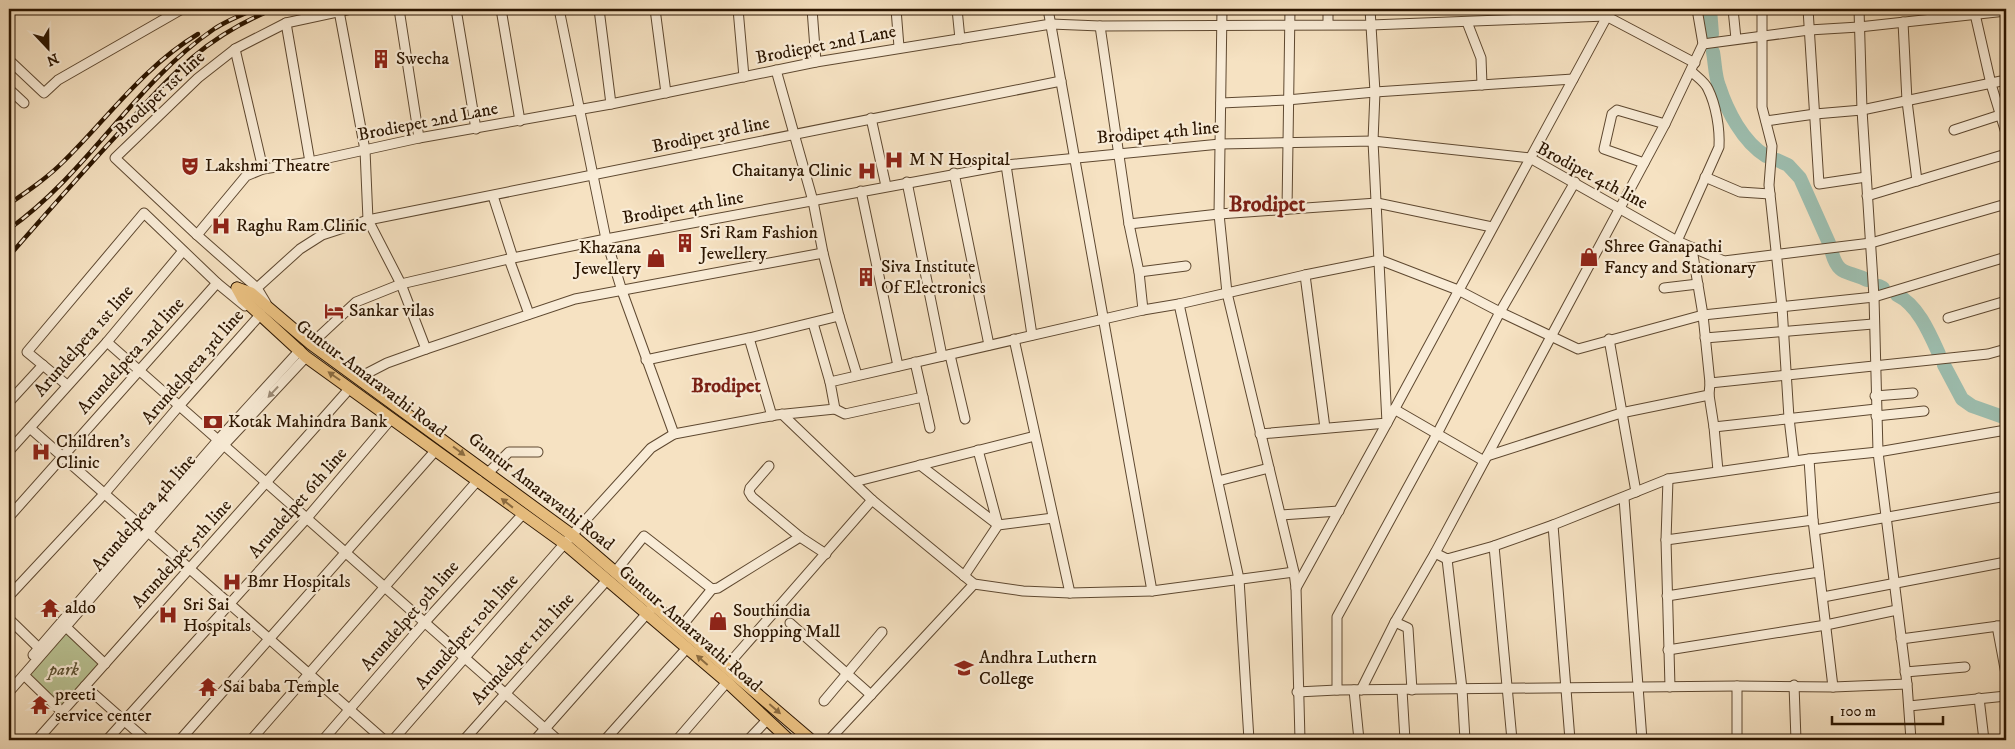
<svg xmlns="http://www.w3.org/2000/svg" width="2015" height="749" font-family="'IM FELL DW Pica',serif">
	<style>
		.green { fill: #bac495; stroke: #726c4a }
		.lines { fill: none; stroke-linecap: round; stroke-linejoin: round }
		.river { stroke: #9dbeaf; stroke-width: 14 }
		.minor-casing { stroke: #5e4830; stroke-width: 11 }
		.major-casing { stroke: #2b1500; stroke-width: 13 }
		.minor { stroke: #f9ecd7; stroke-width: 9 }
		.major { stroke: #ebc181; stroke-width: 11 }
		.rail-casing { stroke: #2b1500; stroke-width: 4.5 }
		.rail { stroke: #f9ecd7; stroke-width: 2.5; stroke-dasharray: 8; stroke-linecap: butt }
		.oneway { fill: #8b6b40 }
		.oneway2 { fill: #9c8b76 }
		.labels { text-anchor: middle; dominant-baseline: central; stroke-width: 4.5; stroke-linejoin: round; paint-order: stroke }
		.street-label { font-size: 18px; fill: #2b1500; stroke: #f9ecd7 }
		.poi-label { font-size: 18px; fill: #2b1500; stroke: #f9ecd7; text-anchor: start }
		.park-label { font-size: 18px; font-style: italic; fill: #5d5234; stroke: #f9ecd7 }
		.quarter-label { font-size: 20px; font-weight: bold; fill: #7a1f14; stroke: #f9ecd7 }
		.district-label { font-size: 22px; font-weight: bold; fill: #7a1f14; stroke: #f9ecd7 }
	</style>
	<rect width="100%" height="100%" fill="#f6e2c2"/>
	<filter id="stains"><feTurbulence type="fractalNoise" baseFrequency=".004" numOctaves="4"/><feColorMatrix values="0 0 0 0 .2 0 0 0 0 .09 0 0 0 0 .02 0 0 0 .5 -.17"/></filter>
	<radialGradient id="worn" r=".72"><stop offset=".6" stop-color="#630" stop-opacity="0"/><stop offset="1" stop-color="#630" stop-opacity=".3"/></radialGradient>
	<polygon class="green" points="67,630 103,664 62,709 27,675"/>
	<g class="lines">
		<g class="river">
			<polyline points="1710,9 1712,34"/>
			<path d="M1713 52C1715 63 1715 76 1719 86 1727 111 1743 142 1766 156"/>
			<polyline points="1777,160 1788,165 1800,178 1829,243"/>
			<path d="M1832 253C1839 277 1848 270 1867 280"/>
			<polyline points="1879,286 1883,288"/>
			<path d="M1897 295C1918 305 1930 334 1939 354"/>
			<polyline points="1944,365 1962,399 1972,406 2006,418"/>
		</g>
		<g class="minor-casing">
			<g id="minor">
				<polyline points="399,9 419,138"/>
				<polyline points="456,9 476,129"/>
				<polyline points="501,9 520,121"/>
				<polyline points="559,9 606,239 622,291 674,434"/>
				<polyline points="599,9 611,104"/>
				<polyline points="655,9 666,93"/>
				<polyline points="738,9 744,77"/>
				<polyline points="812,9 816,62"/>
				<polyline points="896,9 899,47"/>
				<polyline points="957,9 960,39"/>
				<polyline points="1048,9 1152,591"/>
				<polyline points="1222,9 1219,214 1227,293 1294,572 1296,588 1300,740"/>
				<polyline points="1328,9 1328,24"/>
				<polyline points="1733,9 1736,39"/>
				<polyline points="1762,9 1762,107 1772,146 1769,185 1782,307 1789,418 1794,461"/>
				<polyline points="1808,9 1819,184 1866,177"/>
				<polyline points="1859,9 1862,110 1874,297 1878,452 1907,684 1911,740"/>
				<polyline points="339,11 365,150 368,220 401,284 426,349"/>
				<polyline points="1975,14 1991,84 2006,133"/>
				<polyline points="1467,22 1481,58 1482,85"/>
				<polyline points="1903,22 1907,101 1917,181"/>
				<polyline points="286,23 310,162"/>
				<polyline points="1100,26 1129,224 1139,272 1143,310"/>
				<polyline points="1703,44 1809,30 1859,27 2006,11"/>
				<polyline points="235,49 263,169"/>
				<polyline points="9,60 44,93 58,80 182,9"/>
				<polyline points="776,70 813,201 823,253 839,316 857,375"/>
				<polyline points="9,89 24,103"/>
				<polyline points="1221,103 1287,100 1375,92 1573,79"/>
				<polyline points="871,118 886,186"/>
				<polyline points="1766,121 1815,114 1862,110 2006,80"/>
				<polyline points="1954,130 2006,113"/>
				<polyline points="1644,163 1604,149 1612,114 1617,110 1665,124"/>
				<polyline points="1006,165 1032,335"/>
				<polyline points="954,173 989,345"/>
				<polyline points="1705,177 1740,192 1770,194"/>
				<polyline points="907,182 942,356"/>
				<polyline points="861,191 898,366"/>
				<polyline points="493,196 513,258"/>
				<polyline points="1867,196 2006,154"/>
				<polyline points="1287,209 1290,9"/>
				<polyline points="1129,224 1219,214 1377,203 1492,227"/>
				<polyline points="197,235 246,176 263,169 310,162 419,138 611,104 816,62 1051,24 1100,26 1371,25 1606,16 1695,63"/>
				<path d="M1677 241 1719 147C1720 129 1716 105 1708 89 1705 82 1697 77 1692 72"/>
				<polyline points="1692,249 1703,315 1710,383 1709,395 1714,427 1718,471"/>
				<polyline points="509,259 529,314"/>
				<polyline points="1139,272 1186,266"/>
				<polyline points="1305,275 1325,428"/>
				<polyline points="257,288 197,235 115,158 198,78 235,49 286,23 351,9"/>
				<polyline points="1664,288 1698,284"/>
				<polyline points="266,303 257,288 300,249 322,235 368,220 1061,81"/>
				<polyline points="1179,304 1239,579 1249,740"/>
				<polyline points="1948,318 2006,301"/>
				<polyline points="813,323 830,382"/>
				<polyline points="749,338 772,416"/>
				<polyline points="1705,338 1873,324"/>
				<polyline points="1014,339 1070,593"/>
				<polyline points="1609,339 1636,492"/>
				<polyline points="107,342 558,740"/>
				<polyline points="311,344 356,302 401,284 513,258 606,239 1006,165 1220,144 1373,141 1530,158 1677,241 1724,261 1871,243 2006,204"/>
				<polyline points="950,355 965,419"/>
				<polyline points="646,360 749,338 839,316"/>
				<polyline points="915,362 930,428"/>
				<polyline points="358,378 387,363 426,349 575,299 823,253"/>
				<polyline points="1710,383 1988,354 2006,349"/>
				<polyline points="67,385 27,352 144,213 217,283 245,306"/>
				<polyline points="1875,396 1913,393"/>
				<polyline points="9,402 43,365"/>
				<polyline points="835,409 845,414 923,397"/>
				<polyline points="1394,409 1484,461"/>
				<polyline points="782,414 872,500 974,584 1023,591 1070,593 1152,591 1294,572"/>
				<polyline points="1876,416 1924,411"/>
				<polyline points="1714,427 1876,409"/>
				<polyline points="30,428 384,740"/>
				<polyline points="1260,434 1387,423 1373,141 1375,92 1370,9"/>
				<polyline points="9,451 107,342 183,251"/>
				<polyline points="1487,456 1621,413 1709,395"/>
				<polyline points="1809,459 1813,520 1833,687"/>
				<polyline points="920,465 998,525 978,450"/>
				<polyline points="488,473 509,452 538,452"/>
				<polyline points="1668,479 1666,540 1670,687"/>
				<polyline points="1218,481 1269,468"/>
				<polyline points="854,482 1035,436"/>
				<polyline points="1624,498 1642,740"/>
				<polyline points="1281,515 1339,511"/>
				<polyline points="9,517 217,283"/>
				<polyline points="1553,525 1570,740"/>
				<polyline points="1815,530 2006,496"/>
				<polyline points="800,537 826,554"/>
				<polyline points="1666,540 1813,520"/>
				<polyline points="1494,546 1512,740"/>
				<polyline points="1435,553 1447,559 1494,546 1553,525 1668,479 1809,459 1878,452 2006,430"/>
				<polyline points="1447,559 1462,689 1465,740"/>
				<polyline points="615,572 644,536 712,589"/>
				<polyline points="964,576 998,525 1053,518"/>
				<polyline points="1296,588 1387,423 1611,9"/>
				<polyline points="9,596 105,493 179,406 261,314"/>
				<polyline points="1667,596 1819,572"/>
				<polyline points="1823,597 2006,562"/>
				<polyline points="9,619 43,652"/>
				<polyline points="1395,622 1408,628 1412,690"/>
				<polyline points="790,623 871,695"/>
				<polyline points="1997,626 2006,674"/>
				<polyline points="66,627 105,664"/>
				<polyline points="681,627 712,589 718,588 800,537 752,497 749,492 750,488 769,466"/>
				<polyline points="1901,639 2006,625"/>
				<polyline points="1668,650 1826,625 1897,610"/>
				<polyline points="33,655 218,440 300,350"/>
				<polyline points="726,667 872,500"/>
				<polyline points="1905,672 1965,667"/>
				<polyline points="24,675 62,712"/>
				<polyline points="1794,685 1796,740"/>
				<polyline points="85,686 146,740"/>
				<polyline points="1337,690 1337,617 1437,434 1500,312 1575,182"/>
				<polyline points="1354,690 1359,740"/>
				<polyline points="1361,690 1395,622 1435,553 1665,124 1703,44 1697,9"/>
				<polyline points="1402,690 1405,740"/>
				<polyline points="9,692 223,446 306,357"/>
				<polyline points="1297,692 1337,690 1737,686 1833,687 1907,684"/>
				<polyline points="1979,698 1984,740"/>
				<polyline points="824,701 882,632"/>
				<polyline points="1909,706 2006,696"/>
				<polyline points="37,740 350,388"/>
				<polyline points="107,740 307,518 391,419"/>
				<polyline points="180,740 436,450"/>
				<polyline points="251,740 478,480"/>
				<polyline points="323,740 425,622 522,515"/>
				<polyline points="393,740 572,535 651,448 674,434 776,415 835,409 830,382 1143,310 1179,304 1305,275 1380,260 1458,290 1500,312 1578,349 1703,315 1874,297 2006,257"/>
				<polyline points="464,740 607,580"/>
				<polyline points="535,740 651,609"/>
				<polyline points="605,740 687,648"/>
				<polyline points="677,740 727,682"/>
				<polyline points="748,740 767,720"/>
				<polyline points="829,740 974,584"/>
				<polyline points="1737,740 1737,686"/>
			</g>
		</g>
		<g class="major-casing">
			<g id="major">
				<polyline points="237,288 251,293 311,344 572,535 811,740"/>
				<polyline points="237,288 243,299 306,357 565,544 727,682 789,740"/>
			</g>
		</g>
		<use href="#minor" class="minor"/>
		<use href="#major" class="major"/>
		<g class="rail-casing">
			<g id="rail">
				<path d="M9 204C28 191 47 178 63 162 108 118 143 67 198 34"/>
				<path d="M9 229C88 173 134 84 214 29 226 21 241 15 255 9"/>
				<path d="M9 256C44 216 79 176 116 136 167 80 201 38 274 9"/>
			</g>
		</g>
		<use href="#rail" class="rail"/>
	</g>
	<defs><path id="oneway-solid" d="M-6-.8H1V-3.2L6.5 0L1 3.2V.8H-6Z" transform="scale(1.25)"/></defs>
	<g class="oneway">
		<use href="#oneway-solid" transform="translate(334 376) rotate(-145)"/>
		<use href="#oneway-solid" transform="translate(459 451) rotate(37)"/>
		<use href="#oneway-solid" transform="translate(507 503) rotate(-142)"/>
		<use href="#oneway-solid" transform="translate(702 660) rotate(-139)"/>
		<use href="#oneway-solid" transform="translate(775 709) rotate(41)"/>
	</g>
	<use class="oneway2" href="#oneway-solid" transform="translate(273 392) rotate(133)"/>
	<defs>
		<g id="building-bare" transform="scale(1.5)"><path d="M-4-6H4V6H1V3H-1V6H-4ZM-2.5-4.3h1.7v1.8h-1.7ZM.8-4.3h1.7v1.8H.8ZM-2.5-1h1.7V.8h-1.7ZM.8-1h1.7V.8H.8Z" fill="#8f2418" stroke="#f9ecd7" stroke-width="2.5" paint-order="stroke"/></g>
		<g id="hospital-bare" transform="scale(1.5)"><path d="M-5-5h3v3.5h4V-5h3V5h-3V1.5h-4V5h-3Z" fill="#8f2418" stroke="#f9ecd7" stroke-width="2.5" paint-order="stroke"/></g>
		<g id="theatre-bare" transform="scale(1.5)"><path d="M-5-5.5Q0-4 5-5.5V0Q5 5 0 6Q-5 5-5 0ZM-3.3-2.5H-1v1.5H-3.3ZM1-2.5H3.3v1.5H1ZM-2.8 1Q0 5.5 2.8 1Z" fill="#8f2418" stroke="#f9ecd7" stroke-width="2.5" paint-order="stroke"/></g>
		<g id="shop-bare" transform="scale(1.5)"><path d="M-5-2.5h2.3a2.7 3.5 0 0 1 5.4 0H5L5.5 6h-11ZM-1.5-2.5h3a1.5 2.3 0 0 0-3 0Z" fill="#8f2418" stroke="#f9ecd7" stroke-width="2.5" paint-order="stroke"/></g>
		<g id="hotel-bare" transform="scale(1.5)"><path d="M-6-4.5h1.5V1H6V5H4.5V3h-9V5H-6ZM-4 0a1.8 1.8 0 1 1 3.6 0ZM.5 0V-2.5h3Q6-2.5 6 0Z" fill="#8f2418" stroke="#f9ecd7" stroke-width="2.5" paint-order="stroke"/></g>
		<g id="bank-bare" transform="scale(1.5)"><path d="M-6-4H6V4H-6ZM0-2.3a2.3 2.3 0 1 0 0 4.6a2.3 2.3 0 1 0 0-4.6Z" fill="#8f2418" stroke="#f9ecd7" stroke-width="2.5" paint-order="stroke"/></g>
		<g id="temple-bare" transform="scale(1.5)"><path d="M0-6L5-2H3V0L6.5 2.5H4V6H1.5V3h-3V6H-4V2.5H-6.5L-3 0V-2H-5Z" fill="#8f2418" stroke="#f9ecd7" stroke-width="2.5" paint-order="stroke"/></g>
		<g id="university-bare" transform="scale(1.5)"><path d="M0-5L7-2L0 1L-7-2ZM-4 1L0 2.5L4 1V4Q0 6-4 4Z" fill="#8f2418" stroke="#f9ecd7" stroke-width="2.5" paint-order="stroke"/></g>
	</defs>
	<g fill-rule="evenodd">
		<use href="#building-bare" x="381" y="59"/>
		<use href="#hospital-bare" x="894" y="160"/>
		<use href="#theatre-bare" x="190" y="166"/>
		<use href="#hospital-bare" x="867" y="171"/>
		<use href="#hospital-bare" x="221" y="226"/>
		<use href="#building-bare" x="685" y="243"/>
		<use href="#shop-bare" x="1589" y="257"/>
		<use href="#shop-bare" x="656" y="258"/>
		<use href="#building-bare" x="866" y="277"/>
		<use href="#hotel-bare" x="334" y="311"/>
		<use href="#bank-bare" x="213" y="422"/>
		<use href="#hospital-bare" x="41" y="452"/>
		<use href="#hospital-bare" x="232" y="582"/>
		<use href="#temple-bare" x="50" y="608"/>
		<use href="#hospital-bare" x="168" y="615"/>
		<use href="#shop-bare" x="718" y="621"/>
		<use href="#university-bare" x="964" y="668"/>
		<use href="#temple-bare" x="208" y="687"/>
		<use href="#temple-bare" x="40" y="705"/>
	</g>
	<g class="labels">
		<g class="street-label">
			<text transform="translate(826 45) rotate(-11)">Brodiepet 2nd Lane</text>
			<text transform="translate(160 94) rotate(-43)">Brodipet 1st line</text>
			<text transform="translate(428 122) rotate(-11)">Brodiepet 2nd Lane</text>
			<text transform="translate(1158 133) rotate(-5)">Brodipet 4th line</text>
			<text transform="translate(711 135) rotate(-12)">Brodipet 3rd line</text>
			<text transform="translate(1592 176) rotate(28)">Brodipet 4th line</text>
			<text transform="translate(683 208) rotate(-10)">Brodipet 4th line</text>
			<text transform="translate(84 341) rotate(-49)">Arundelpeta 1st line</text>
			<text transform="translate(131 356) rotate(-48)">Arundelpeta 2nd line</text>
			<text transform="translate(193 367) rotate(-49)">Arundelpeta 3rd line</text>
			<text transform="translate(371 379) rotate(37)">Guntur-Amaravathi Road</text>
			<text transform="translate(541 492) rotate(38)">Guntur Amaravathi Road</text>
			<text transform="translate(298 503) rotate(-49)">Arundelpet 6th line</text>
			<text transform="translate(144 513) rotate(-49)">Arundelpeta 4th line</text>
			<text transform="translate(182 554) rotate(-48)">Arundelpet 5th line</text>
			<text transform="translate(410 616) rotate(-49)">Arundelpet 9th line</text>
			<text transform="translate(690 629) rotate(41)">Guntur-Amaravathi Road</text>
			<text transform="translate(467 632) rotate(-49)">Arundelpet 10th line</text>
			<text transform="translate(523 649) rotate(-48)">Arundelpet 11th line</text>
		</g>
		<g class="poi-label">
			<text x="396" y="59">Swecha</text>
			<text x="909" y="160">M N Hospital</text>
			<text x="205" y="166">Lakshmi Theatre</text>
			<text x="852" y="171" text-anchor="end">Chaitanya Clinic</text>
			<text x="236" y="226">Raghu Ram Clinic</text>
			<text x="700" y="233">Sri Ram Fashion<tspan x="700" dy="21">Jewellery</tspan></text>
			<text x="1604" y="247">Shree Ganapathi<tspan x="1604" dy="21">Fancy and Stationary</tspan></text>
			<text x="641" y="248" text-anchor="end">Khazana<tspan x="641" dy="21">Jewellery</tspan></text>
			<text x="881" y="267">Siva Institute<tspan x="881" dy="21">Of Electronics</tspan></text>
			<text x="349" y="311">Sankar vilas</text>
			<text x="228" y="422">Kotak Mahindra Bank</text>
			<text x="56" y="442">Children's<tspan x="56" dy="21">Clinic</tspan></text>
			<text x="247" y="582">Bmr Hospitals</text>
			<text x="183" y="605">Sri Sai<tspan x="183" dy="21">Hospitals</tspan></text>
			<text x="65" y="608">aldo</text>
			<text x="733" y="611">Southindia<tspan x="733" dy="21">Shopping Mall</tspan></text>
			<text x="979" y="658">Andhra Luthern<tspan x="979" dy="21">College</tspan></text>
			<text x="223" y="687">Sai baba Temple</text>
			<text x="55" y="695">preeti<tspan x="55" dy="21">service center</tspan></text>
		</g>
		<g class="park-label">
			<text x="64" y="670">park</text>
		</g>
		<g class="quarter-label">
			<text x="726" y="386">Brodipet</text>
		</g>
		<g class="district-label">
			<text x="1267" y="204">Brodipet</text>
		</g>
	</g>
	<rect width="2015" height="749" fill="none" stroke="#f6e2c2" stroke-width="30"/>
	<rect x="10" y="10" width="1995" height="729" fill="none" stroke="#2b1500" stroke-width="2.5"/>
	<rect x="15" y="15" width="1985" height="719" fill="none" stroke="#2b1500"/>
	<g transform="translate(48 48) rotate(158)" stroke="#f9ecd7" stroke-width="4" paint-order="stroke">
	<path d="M0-4L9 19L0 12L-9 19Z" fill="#2b1500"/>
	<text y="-8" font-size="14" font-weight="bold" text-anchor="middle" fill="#2b1500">N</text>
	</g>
	<path d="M1832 716v8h111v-8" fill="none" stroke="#2b1500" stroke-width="2.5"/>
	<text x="1840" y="716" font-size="15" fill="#2b1500" stroke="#f9ecd7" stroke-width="4" paint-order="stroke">100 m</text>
	<rect width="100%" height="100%" filter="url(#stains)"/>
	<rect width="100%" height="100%" fill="url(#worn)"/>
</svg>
